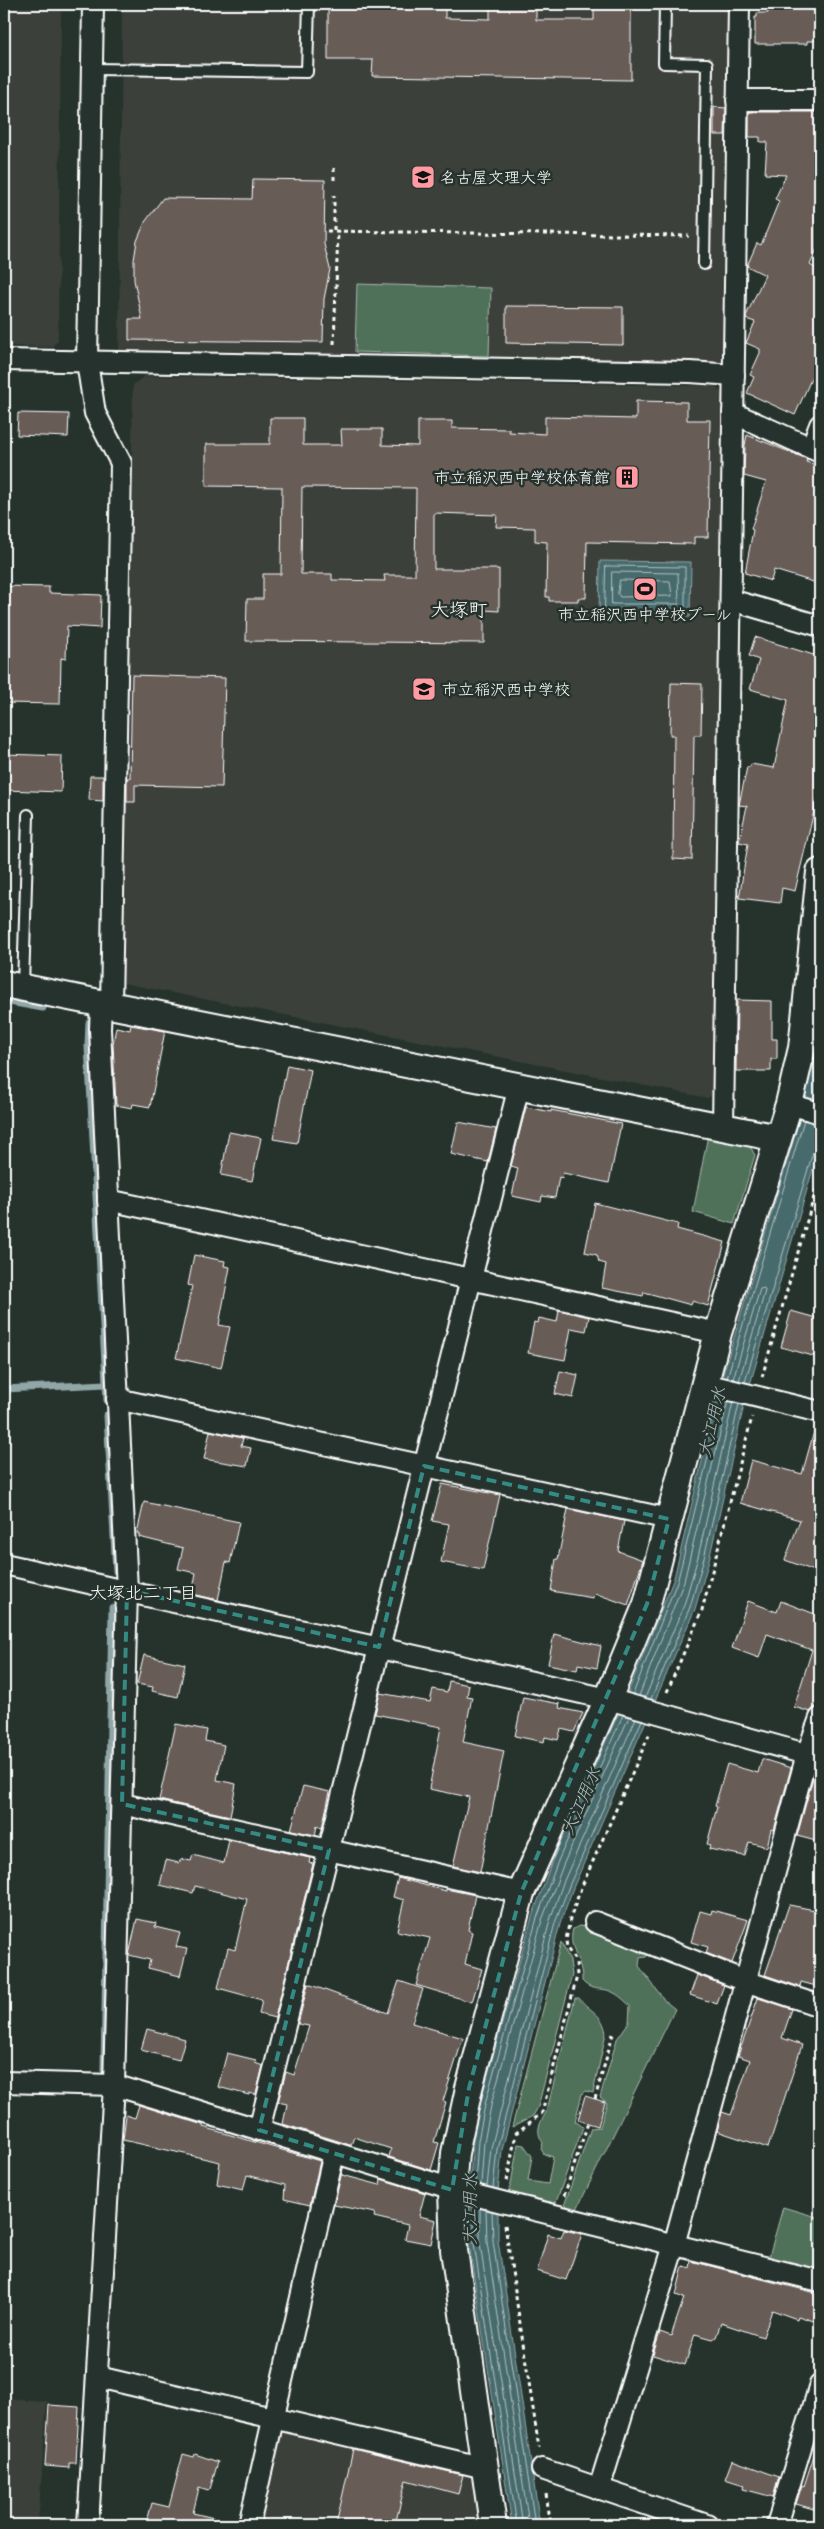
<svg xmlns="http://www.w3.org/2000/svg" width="824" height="2529" font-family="Itim,'Klee One',sans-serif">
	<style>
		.built { fill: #3a3f3a }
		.green { fill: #50715a; stroke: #a8b8ac }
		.water { fill: #476a6c; stroke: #91a6a7 }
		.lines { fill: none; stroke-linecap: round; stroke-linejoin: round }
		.shore { stroke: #b5c3c4; stroke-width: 1 }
		.stream { stroke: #91a6a7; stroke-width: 7 }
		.building { fill: #685c57; stroke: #fff; fill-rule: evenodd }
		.service-casing { stroke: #fff; stroke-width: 14 }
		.minor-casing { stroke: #fff; stroke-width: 24 }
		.tertiary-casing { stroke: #fff; stroke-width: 30 }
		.path { stroke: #fff; stroke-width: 3; stroke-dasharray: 4 4; stroke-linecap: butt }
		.service { stroke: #26332d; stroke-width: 10 }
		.minor { stroke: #26332d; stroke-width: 20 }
		.tertiary { stroke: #26332d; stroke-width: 26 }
		.marked { fill: none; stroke: #338b84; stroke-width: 4; stroke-dasharray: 10 6; stroke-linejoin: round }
		.labels { text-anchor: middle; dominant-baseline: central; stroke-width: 5; stroke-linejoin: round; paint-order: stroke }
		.poi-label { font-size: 16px; fill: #fff; stroke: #26332d; text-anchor: start }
		.water-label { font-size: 18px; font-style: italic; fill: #acbcbd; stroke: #26332d }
		.neighbourhood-label { font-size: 18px; fill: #fff; stroke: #26332d }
		.quarter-label { font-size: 19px; fill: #fff; stroke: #26332d }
	</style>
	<rect width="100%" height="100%" fill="#26332d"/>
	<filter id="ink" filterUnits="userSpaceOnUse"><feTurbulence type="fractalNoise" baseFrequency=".02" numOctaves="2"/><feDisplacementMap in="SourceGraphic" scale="10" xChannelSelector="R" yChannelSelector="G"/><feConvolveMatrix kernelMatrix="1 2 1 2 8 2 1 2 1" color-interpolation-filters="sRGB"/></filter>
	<g filter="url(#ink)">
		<g class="built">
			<polygon points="4,4 61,4 58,340 52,347 4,346"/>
			<polygon points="122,4 728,4 724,359 717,365 126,355 119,350"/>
			<polygon points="144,376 715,386 724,395 717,1091 708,1098 122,983 133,385"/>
			<polygon points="4,2399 47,2402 38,2525 27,2525 4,2518"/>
			<polygon points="286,2429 464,2469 475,2478 479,2525 292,2525 257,2515 276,2434"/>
		</g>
		<g class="green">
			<polygon points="357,284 491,288 489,356 355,352"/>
			<polygon points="708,1135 748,1143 755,1155 734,1224 693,1212"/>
			<path d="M579 1926 588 1927 652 1951 646 1957 640 1958 639 1966 665 2001 675 2009 576 2211 568 2208 565 2203 591 2128 600 2127 607 2103 600 2097 617 2039 629 2022 630 2006C623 1999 617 1993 607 1990 596 1988 590 1990 582 1981 583 1959 567 1950 573 1929Z"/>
			<polygon points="561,1942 570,1961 572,1975 538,2107 533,2116 512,2127"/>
			<path d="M575 1998H579C591 2013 602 2012 606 2033L593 2093 585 2091 582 2094 575 2121 583 2127 555 2205 509 2195 518 2144 524 2145 532 2156 528 2181 548 2184 553 2157 544 2154 541 2149 543 2143C534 2129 541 2123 547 2110Z"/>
			<polygon points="783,2207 820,2218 820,2272 768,2260"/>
		</g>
		<g class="water">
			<polygon points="600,561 691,562 690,617 599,615"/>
			<polygon points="820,1038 820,1145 744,1405 709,1560 695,1609 573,1888 560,1924 502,2150 498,2192 498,2240 540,2525 512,2525 469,2244 470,2178 473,2140 481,2099 532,1917 553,1859 629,1690 674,1578 723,1374 793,1142"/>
		</g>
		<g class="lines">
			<g class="shore">
				<polygon points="606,566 685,567 685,611 605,610"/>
				<polygon points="612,572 678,573 679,604 612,604"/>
				<polygon points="620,580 670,581 672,596 620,597 618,594"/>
				<polyline points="727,1378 804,1120"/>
				<polyline points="733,1379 760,1289 764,1288 765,1291 739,1381"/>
				<polyline points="745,1382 813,1152 820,1148"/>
				<polyline points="633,1694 678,1579 722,1400"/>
				<polyline points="639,1696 684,1581 728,1401"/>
				<polyline points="645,1698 684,1605 698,1557 733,1402"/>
				<polyline points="651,1699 690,1607 704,1558 739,1404"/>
				<polyline points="475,2184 478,2141 486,2100 537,1918 558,1861 623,1715"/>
				<polyline points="481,2185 484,2142 492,2101 542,1920 564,1863 629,1717"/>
				<polyline points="487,2187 491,2148 550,1920 563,1883 636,1718"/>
				<polyline points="493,2188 497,2149 555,1923 569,1886 642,1720"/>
				<polyline points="474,2207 474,2244 517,2525"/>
				<polyline points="480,2208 480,2244 523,2525"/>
				<polyline points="486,2210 487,2242 529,2525"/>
				<polyline points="492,2211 493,2241 535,2525"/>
			</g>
			<g class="stream">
				<polyline points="4,1001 43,1008"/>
				<polyline points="89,1023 88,1046 107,1400"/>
				<polyline points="4,1389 106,1384"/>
				<polyline points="107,1415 116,1571"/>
				<polyline points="104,2070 112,1608"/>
			</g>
		</g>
		<g class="building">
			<polygon points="328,4 440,4 440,7 445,8 445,18 490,19 490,4 536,4 536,20 594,20 594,4 631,4 631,80 372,76 373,60 328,60"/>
			<polygon points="786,4 820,4 820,41 807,41 807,44 755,44 755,17 757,17 757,13 768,13 768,9 787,9"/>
			<polygon points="714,107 726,108 725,135 714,135"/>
			<polygon points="749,112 820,112 820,242 810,265 820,271 820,359 795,415 747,393 754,377 750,375 760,353 760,349 746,343 755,322 746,319 746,316 765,275 747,266 757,243 761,245 779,201 775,199 786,175 765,174 767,142 760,142 760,137 749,137"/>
			<polygon points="253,179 325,180 324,244 330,269 324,299 323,342 129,340 129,319 142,319 134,280 134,260 137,241 145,222 163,198 252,199"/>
			<polygon points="506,306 623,307 623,345 506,343"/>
			<path d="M636 401 687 402V420H710L708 537H694V544L587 542 586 598H578V601H549V597H546L547 542 535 541V528L496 527 497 515 434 513V569H499V611L484 610V643L246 641 247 599H263V574H281L282 487 206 486V444H270V418H303V445H342L341 429H382V445L418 446V421H452V428L509 429V432L545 434V417L636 419ZM302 487 416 488 415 575H384L385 581 332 580V574H301Z"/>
			<polygon points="18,413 69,414 68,437 17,435"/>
			<polygon points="747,435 807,459 806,462 820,466 820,584 774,570 771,581 745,573 753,530 751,529 766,482 744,476 745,445"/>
			<polygon points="4,586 49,587 49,593 101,595 100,628 67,626 66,659 61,658 60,704 4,703"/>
			<polygon points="755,637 820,657 820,786 795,891 782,888 780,903 739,898 748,844 739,842 747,806 739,805 747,767 750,767 751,764 774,768 788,700 750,689 759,660 749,656"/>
			<polygon points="132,675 225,678 222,787 135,785 135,802 127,802 127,778 130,778"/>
			<polygon points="671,683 702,684 701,735 694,735 692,860 673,859 674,735 670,735"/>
			<polygon points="4,754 62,756 61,792 4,790"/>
			<polygon points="90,776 103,776 103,801 89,800"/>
			<polygon points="737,1000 772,1001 772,1039 777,1039 777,1059 771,1059 771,1071 736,1071"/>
			<polygon points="131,1025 165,1031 150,1107 133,1104 132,1108 116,1105 113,1044 116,1027 130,1030"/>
			<polygon points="287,1065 311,1070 297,1143 273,1139"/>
			<polygon points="526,1107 551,1112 551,1110 621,1124 609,1183 563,1173 562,1178 559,1177 555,1198 542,1196 541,1202 512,1196 518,1168 511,1166"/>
			<polygon points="458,1122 496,1129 488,1162 451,1154"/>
			<polygon points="229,1132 261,1138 252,1181 221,1175"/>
			<polygon points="595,1203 678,1224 677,1229 725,1242 708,1306 692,1301 691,1305 644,1292 643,1296 602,1288 606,1264 599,1262 597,1255 585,1252"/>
			<polygon points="194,1255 225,1261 224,1266 230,1267 219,1325 230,1327 221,1368 176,1358 192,1286 188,1285"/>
			<polygon points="559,1310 589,1317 586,1331 571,1328 565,1360 528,1353 534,1322 538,1323 539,1318 557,1322"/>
			<polygon points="791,1311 820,1319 820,1358 781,1347"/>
			<polygon points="560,1371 578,1375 573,1398 555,1394"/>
			<polygon points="815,1428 820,1429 820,1517 815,1536 820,1538 820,1573 785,1560 800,1520 740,1503 751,1460 802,1474"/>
			<polygon points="210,1431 243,1438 241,1446 251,1448 247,1466 204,1459"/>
			<polygon points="442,1484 500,1495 483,1570 441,1562 449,1524 432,1521"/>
			<polygon points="144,1502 239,1522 230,1563 226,1562 218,1600 192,1594 196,1573 178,1569 183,1548 139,1537 139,1534 137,1533"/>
			<polygon points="568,1509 624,1521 618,1551 643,1560 628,1605 594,1593 593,1598 551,1591 556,1559 558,1559"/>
			<polygon points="748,1601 777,1612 781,1601 820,1616 820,1693 816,1707 810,1712 794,1707 812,1650 767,1634 759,1658 732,1648"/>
			<polygon points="554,1634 601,1646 597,1668 578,1664 577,1670 548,1664"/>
			<polygon points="144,1655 185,1664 178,1697 152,1691 153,1687 137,1684"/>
			<polygon points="449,1681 469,1685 467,1696 472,1697 463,1742 504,1751 480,1872 453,1866 469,1797 429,1789 441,1727 375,1714 380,1693 430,1702 433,1689 447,1692"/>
			<polygon points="523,1697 560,1704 559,1708 583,1713 574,1732 561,1729 558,1740 545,1737 544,1742 515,1736"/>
			<polygon points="176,1724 207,1730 205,1741 224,1745 217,1780 236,1784 230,1816 159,1800"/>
			<polygon points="762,1759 791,1768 774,1830 771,1829 767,1847 749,1842 745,1856 709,1849 710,1845 707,1844 717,1807 715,1806 727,1764 758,1773"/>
			<polygon points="814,1774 820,1776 820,1826 816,1841 797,1836"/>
			<polygon points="303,1786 330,1792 322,1828 317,1826 315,1835 291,1830"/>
			<polygon points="229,1840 310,1858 309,1863 313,1864 275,2018 259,2014 262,2000 218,1988 228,1948 235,1950 247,1899 195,1886 193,1893 160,1885 166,1860 179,1863 181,1859 191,1861 193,1855 224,1863"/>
			<polygon points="398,1878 446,1891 446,1889 475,1895 468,1930 472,1932 465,1964 482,1969 472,2002 416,1985 430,1938 397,1931 404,1900 393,1897"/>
			<polygon points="789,1905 820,1911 820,1987 801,1982 800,1987 765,1975"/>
			<polygon points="712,1910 748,1920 732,1963 706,1953 708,1947 691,1942 700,1911 711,1914"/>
			<polygon points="137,1919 156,1923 155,1927 180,1933 176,1947 187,1949 180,1976 148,1968 150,1960 129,1955"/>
			<polygon points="697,1975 724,1985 717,2004 690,1995"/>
			<polygon points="399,1981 423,1989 412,2023 463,2038 443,2101 446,2102 434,2142 439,2143 431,2170 389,2157 391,2149 354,2137 351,2145 283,2124 287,2104 278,2102 286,2072 294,2075 309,2026 298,2024 308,1984 388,2013"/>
			<polygon points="758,1998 792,2009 782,2038 802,2045 768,2148 717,2131 722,2112 731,2115 750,2060 738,2056"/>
			<polygon points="147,2029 185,2039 179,2060 141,2050"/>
			<polygon points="227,2053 256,2060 255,2063 263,2066 256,2095 249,2093 249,2095 218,2087"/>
			<polygon points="585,2096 605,2102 598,2126 578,2120"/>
			<polygon points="139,2105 203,2125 203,2127 320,2161 310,2205 284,2199 285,2185 247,2175 243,2190 217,2184 220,2162 123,2140 126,2115 135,2118"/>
			<polygon points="343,2168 342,2175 380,2185 381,2179 425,2193 419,2216 436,2220 431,2244 405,2239 408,2225 374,2217 375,2213 334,2205"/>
			<polygon points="564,2230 582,2234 566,2280 537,2271 548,2234 561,2238"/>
			<polygon points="691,2261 820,2294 820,2323 798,2316 797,2319 772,2310 763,2337 721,2323 716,2337 713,2339 695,2334 685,2365 653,2355 660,2332 671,2336 684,2298 676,2295 683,2266 690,2268"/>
			<polygon points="49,2405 79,2407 76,2463 69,2463 69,2468 45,2466"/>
			<polygon points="353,2449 463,2475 458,2494 406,2480 395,2525 336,2525"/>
			<polygon points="816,2449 820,2449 820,2511 796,2504 802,2485 804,2486"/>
			<polygon points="183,2454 194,2457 195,2454 218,2462 210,2489 208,2491 199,2488 193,2513 214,2518 213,2525 146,2525 152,2503 169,2507"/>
			<polygon points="732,2460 779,2477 773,2497 743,2489 744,2485 725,2479"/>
		</g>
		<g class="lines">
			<g class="service-casing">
				<g id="service">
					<polyline points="665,4 664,63 707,64 704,264"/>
					<polyline points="92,69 307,72 309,4"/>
					<polyline points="23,987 28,815"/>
				</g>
			</g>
			<g class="minor-casing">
				<g id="minor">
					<polyline points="93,4 87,362 95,413 121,463 111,1005"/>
					<polyline points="737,100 820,100"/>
					<polyline points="4,360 690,372 734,375"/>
					<polyline points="733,413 820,452"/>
					<polyline points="811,448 820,425"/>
					<polyline points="731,600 820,626"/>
					<polyline points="789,1104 820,1113"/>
					<polyline points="723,1127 739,4"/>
					<polyline points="108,1200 718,1333"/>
					<polyline points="705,1384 820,1412"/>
					<polyline points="117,1399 669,1519"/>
					<polyline points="4,1564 608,1699 820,1758"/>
					<polyline points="122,1804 521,1893"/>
					<polyline points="595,1922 745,1981 820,2006"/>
					<polyline points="4,2082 114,2085 466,2193 820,2281"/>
					<polyline points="259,2130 519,1086"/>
					<polyline points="98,2377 485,2468"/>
					<polyline points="542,2469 707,2525"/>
					<polyline points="599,2489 674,2245 807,1754 820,1718"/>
					<polyline points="88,2525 114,2085 127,1590 100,1029 101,1003"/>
					<polyline points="249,2525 334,2153"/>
					<polyline points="777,2525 820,2385"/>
				</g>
			</g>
			<g class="tertiary-casing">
				<g id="tertiary">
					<polyline points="4,984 778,1138"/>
					<polyline points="493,2525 454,2250 452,2190 455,2153 469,2088 521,1893 608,1699 647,1604 718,1333 789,1104 802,1048 820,872"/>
				</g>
			</g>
			<g class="path">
				<polyline points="334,180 334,168"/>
				<polyline points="334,230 334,195"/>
				<polyline points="327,231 689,236"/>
				<polyline points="334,344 338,231"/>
				<polyline points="762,1377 820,1176"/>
				<polyline points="667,1692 702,1610 752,1417"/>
				<polyline points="595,2099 613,2034"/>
				<polyline points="507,2181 516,2133 542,2113 577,1976 576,1962 567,1948 566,1940 570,1919 581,1888 650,1733"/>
				<polyline points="564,2196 588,2123"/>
				<polyline points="505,2225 539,2448"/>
				<polyline points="546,2494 551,2525"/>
			</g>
			<use href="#service" class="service"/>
			<use href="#minor" class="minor"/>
			<use href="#tertiary" class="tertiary"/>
		</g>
	</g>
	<path class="marked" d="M424 1466 669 1519 647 1604 521 1893 469 2088 452 2190 259 2130 329 1850 122 1804 127 1590 379 1647Z"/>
	<defs>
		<g id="university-square" transform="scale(1.25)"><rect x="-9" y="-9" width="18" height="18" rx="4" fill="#ff9aa2" stroke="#26332d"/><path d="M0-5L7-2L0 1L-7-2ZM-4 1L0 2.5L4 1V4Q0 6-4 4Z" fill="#111"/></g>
		<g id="building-square" transform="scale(1.25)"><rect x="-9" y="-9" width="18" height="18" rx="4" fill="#ff9aa2" stroke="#26332d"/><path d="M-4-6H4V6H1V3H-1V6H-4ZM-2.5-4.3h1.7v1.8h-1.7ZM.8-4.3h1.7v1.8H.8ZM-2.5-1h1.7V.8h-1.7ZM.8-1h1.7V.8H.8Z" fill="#111"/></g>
		<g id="stadium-square" transform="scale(1.25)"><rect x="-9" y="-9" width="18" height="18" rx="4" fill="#ff9aa2" stroke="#26332d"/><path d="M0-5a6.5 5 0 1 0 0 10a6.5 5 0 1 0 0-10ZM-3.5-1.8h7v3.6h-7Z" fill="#111"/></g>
		<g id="school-square" transform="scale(1.25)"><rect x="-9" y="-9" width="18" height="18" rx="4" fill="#ff9aa2" stroke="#26332d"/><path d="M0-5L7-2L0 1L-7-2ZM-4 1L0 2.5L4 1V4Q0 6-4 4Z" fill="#111"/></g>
	</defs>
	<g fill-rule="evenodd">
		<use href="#university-square" x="423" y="177"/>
		<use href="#building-square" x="627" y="477"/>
		<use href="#stadium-square" x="645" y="589"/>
		<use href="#school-square" x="424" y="689"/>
	</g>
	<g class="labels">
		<g class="poi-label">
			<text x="440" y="177">名古屋文理大学</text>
			<text x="610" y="477" text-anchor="end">市立稲沢西中学校体育館</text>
			<text x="645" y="614" text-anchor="middle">市立稲沢西中学校プール</text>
			<text x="442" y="689">市立稲沢西中学校</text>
		</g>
		<g class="water-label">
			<text transform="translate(712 1422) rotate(-77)">大江用水</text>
			<text transform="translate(581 1801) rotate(-66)">大江用水</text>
			<text transform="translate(470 2209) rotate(-90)">大江用水</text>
		</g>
		<g class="neighbourhood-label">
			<text x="143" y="1593">大塚北二丁目</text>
		</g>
		<g class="quarter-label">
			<text x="459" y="609">大塚町</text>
		</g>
	</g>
	<rect width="824" height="2529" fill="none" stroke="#26332d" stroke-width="20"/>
	<rect x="10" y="10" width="804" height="2509" fill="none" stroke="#fff" stroke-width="2" filter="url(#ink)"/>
</svg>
